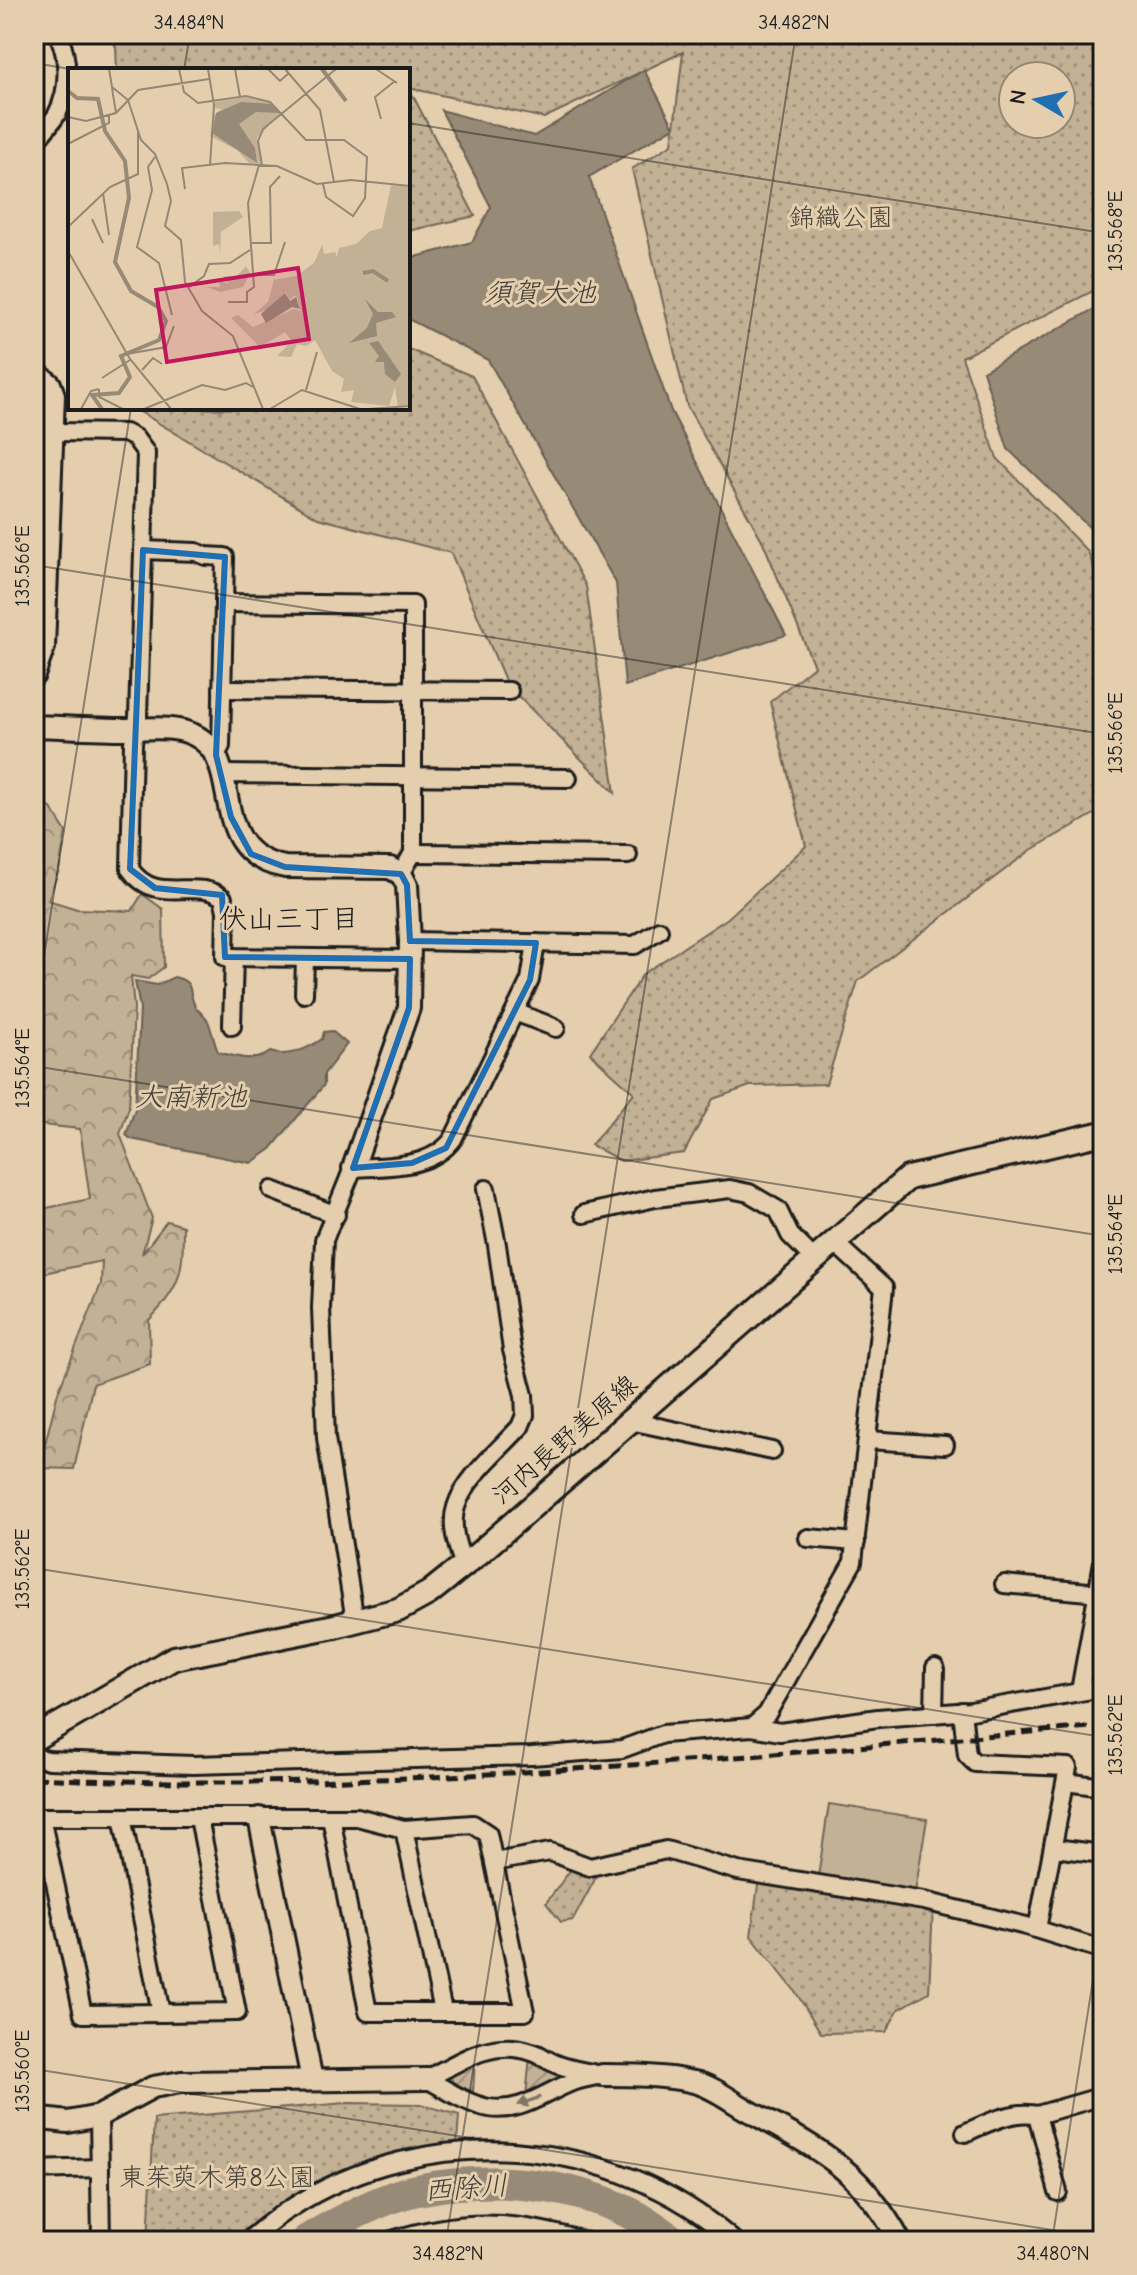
<svg xmlns="http://www.w3.org/2000/svg" width="1137" height="2275" font-family="'Comic Neue','Klee One',sans-serif">
	<style>
		.grass { fill: url(#grass-dots); stroke: #706658; stroke-width: 2; fill-rule: evenodd }
		.forest { fill: url(#forest-crowns); stroke: #706658; stroke-width: 2 }
		.garden { fill: url(#garden-furrows); stroke: #706658; stroke-width: 2 }
		.pitch { fill: #c3b195; stroke: #706658; stroke-width: 2 }
		.water { fill: #978a76; stroke: #665e52; stroke-width: 2 }
		.lines { fill: none; stroke-linecap: round; stroke-linejoin: round }
		.river { stroke: #978a76; stroke-width: 32 }
		.minor-casing { stroke: #1c1c1c; stroke-width: 22 }
		.tertiary-casing { stroke: #1c1c1c; stroke-width: 26 }
		.secondary-casing { stroke: #1c1c1c; stroke-width: 28 }
		.minor { stroke: #e4cead; stroke-width: 16 }
		.tertiary { stroke: #e4cead; stroke-width: 20 }
		.secondary { stroke: #e4cead; stroke-width: 22 }
		.rail { stroke: #1c1c1c; stroke-width: 5; stroke-dasharray: 12 6; stroke-linecap: butt }
		.oneway { fill: #807564 }
		.marked { fill: none; stroke: #1f6fb2; stroke-width: 6; stroke-linejoin: round }
		.ticks { fill: none; stroke: #1c1c1c; stroke-width: 2; stroke-opacity: 0.45 }
		.labels { text-anchor: middle; dominant-baseline: central; stroke-width: 6; stroke-linejoin: round; paint-order: stroke }
		.park-label { font-size: 26px; fill: #46413a; stroke: #e4cead }
		.street-label { font-size: 26px; fill: #1c1c1c; stroke: #e4cead }
		.water-label { font-size: 28px; font-style: italic; fill: #413d37; stroke: #e4cead }
		.neighbourhood-label { font-size: 28px; fill: #1c1c1c; stroke: #e4cead }
		.inset-river { fill: none; stroke: #978a76; stroke-width: 4 }
		.inset-road { fill: none; stroke: #948773; stroke-width: 2 }
		.view { fill: #c2185b; fill-opacity: 0.15; stroke: #c2185b; stroke-width: 4 }
		.inset-edge { fill: none; stroke: #1c1c1c; stroke-width: 4 }
		.neatline { fill: none; stroke: #1c1c1c; stroke-width: 3 }
		.ticks-label { font-size: 20px; text-anchor: middle; fill: #1c1c1c }
	</style>
	<defs>
		<pattern id="grass-dots" width="8" height="8" patternUnits="userSpaceOnUse" patternTransform="scale(2)"><rect width="8" height="8" fill="#c3b195"/><path d="M2 2h.1M6 6h.1" fill="none" stroke="#9e8f79" stroke-width="1.8" stroke-linecap="round"/></pattern>
		<pattern id="forest-crowns" width="20" height="18" patternUnits="userSpaceOnUse" patternTransform="scale(2)"><rect width="20" height="18" fill="#c3b195"/><path d="M2 6a3 3 0 1 1 6 0M12 15a3 3 0 1 1 6 0" fill="none" stroke="#9e8f79"/></pattern>
		<pattern id="garden-furrows" width="10" height="10" patternUnits="userSpaceOnUse" patternTransform="scale(2)"><rect width="10" height="10" fill="#c3b195"/><path d="M-1 1l2-2M0 10L10 0M9 11l2-2" fill="none" stroke="#9e8f79"/></pattern>
	</defs>
	<rect width="100%" height="100%" fill="#e4cead"/>
	<filter id="ink" filterUnits="userSpaceOnUse"><feTurbulence type="fractalNoise" baseFrequency=".0125" numOctaves="2"/><feDisplacementMap in="SourceGraphic" scale="16" xChannelSelector="R" yChannelSelector="G"/><feConvolveMatrix kernelMatrix="1 2 1 2 8 2 1 2 1" color-interpolation-filters="sRGB"/></filter>
	<g filter="url(#ink)">
		<g class="grass">
			<path d="M109 34H1103V286L962 357 997 458 1088 552 1103 592V809L1031 850 858 981 826 1084 750 1086 713 1099 684 1153 621 1161 591 1145 634 1093 590 1053 643 974 728 918 806 846 770 702 814 666 763 542 687 406 632 169 672 144 683 52 544 118 409 88 475 216 408 231V70H117L116 47ZM1061 76V124H1013V76Z"/>
			<polygon points="408,349 472,376 586,586 615,793 507,685 451,553 318,518 135,409 408,408"/>
			<polygon points="572,1868 600,1870 573,1920 561,1922 546,1903"/>
			<polygon points="759,1878 933,1906 929,1992 898,2010 886,2032 821,2033 795,1991 751,1936"/>
			<polygon points="346,2103 420,2104 459,2115 457,2143 369,2159 293,2197 241,2241 148,2241 154,2119"/>
		</g>
		<path class="forest" d="M34 800 51 808 66 832 59 870 48 900 77 909 132 911 142 894 163 909 164 967 148 979 131 976 134 1008 129 1107 120 1134 152 1218 142 1254 167 1221 183 1226C183 1271 182 1286 149 1320L150 1364 93 1384 74 1469 39 1468 58 1392 101 1284 102 1261 34 1275V1217L42 1209 90 1199 80 1129 34 1124Z"/>
		<g class="garden">
			<polygon points="530,2056 560,2070 561,2078 558,2082 526,2097"/>
			<polygon points="475,2061 473,2092 452,2082 451,2076 453,2071"/>
		</g>
		<polygon class="pitch" points="829,1804 927,1819 915,1892 818,1877"/>
		<g class="water">
			<polygon points="644,70 674,127 589,177 671,411 786,635 625,686 616,583 488,360 408,319 408,259 472,242 491,207 441,110 534,136"/>
			<polygon points="1103,304 1103,554 1090,528 1008,449 983,371"/>
			<path d="M174 977C196 982 187 991 195 1006 198 1012 206 1015 208 1021 212 1031 214 1042 218 1052 235 1056 255 1064 270 1052 288 1058 307 1049 322 1039L324 1032 332 1031 347 1044 324 1074V1085L271 1149 251 1163 131 1139 126 1135 135 1109 140 1009 135 981 157 985Z"/>
		</g>
		<g class="lines">
			<path class="river" d="M306 2241C335 2223 383 2197 417 2190 503 2173 604 2184 673 2241"/>
			<g class="minor-casing">
				<g id="minor">
					<path d="M34 144C41 134 51 124 57 114 70 89 69 58 58 34"/>
					<path d="M53 432 125 433 135 438 146 453 138 717 133 743 130 869C156 907 195 876 223 898L226 911 225 957 410 959"/>
					<polyline points="143,550 196,552 206,556 225,557 221,746 216,755"/>
					<polyline points="224,603 413,605 413,853 401,874"/>
					<polyline points="222,689 509,691"/>
					<polyline points="222,774 568,778"/>
					<polyline points="413,853 628,855"/>
					<polyline points="410,941 635,945 659,930"/>
					<polyline points="304,994 305,958"/>
					<polyline points="515,1012 556,1028"/>
					<polyline points="232,1026 234,957"/>
					<polyline points="272,1190 336,1215"/>
					<polyline points="584,1214 655,1198 730,1189 749,1193 778,1210 790,1235 815,1260"/>
					<polyline points="630,1421 772,1451"/>
					<polyline points="868,1440 945,1445"/>
					<polyline points="808,1538 856,1542"/>
					<path d="M463 1563C457 1546 450 1525 456 1507 464 1479 501 1448 520 1427L525 1415 524 1395 512 1350 497 1245 486 1189"/>
					<polyline points="1004,1584 1099,1593"/>
					<path d="M355 1621 326 1438 321 1308 324 1240 353 1168C387 1166 431 1169 453 1139L530 980 536 943"/>
					<polyline points="1080,1691 1103,1562"/>
					<polyline points="962,1711 967,1755 975,1763 1068,1767 1037,1929"/>
					<polyline points="934,1714 935,1668"/>
					<polyline points="752,1727 767,1714 853,1562 884,1288 835,1243"/>
					<polyline points="34,1757 49,1760 193,1765 532,1756 622,1749 663,1734 752,1727 780,1732 878,1718 971,1711 1103,1688"/>
					<polyline points="1066,1782 1103,1787"/>
					<polyline points="34,1817 357,1817 404,1829 473,1824 488,1834 525,2012 368,2012 331,1817"/>
					<polyline points="41,1817 83,2014 237,2012 199,1818"/>
					<polyline points="122,1817 161,2013"/>
					<polyline points="404,1829 443,2011"/>
					<polyline points="1054,1848 1103,1854"/>
					<polyline points="494,1862 550,1852 590,1867 666,1850 738,1871 924,1901 1026,1926 1103,1950"/>
					<path d="M427 2079C447 2090 467 2104 489 2108 521 2113 544 2093 572 2082 581 2079 592 2077 602 2075"/>
					<path d="M427 2079C460 2061 493 2038 532 2052 540 2054 546 2060 554 2063 567 2069 582 2071 596 2074"/>
					<polyline points="1037,2115 1058,2192"/>
					<polyline points="99,2116 101,2241"/>
					<path d="M965 2133C984 2124 1015 2109 1037 2115L1103 2096"/>
					<polyline points="34,2170 100,2168"/>
					<path d="M247 2241C261 2230 275 2217 291 2208 426 2120 614 2134 734 2241"/>
					<path d="M389 2241C461 2218 513 2220 584 2241"/>
				</g>
			</g>
			<g class="tertiary-casing">
				<g id="tertiary">
					<polyline points="34,371 50,384 54,395 44,647 34,675"/>
					<path d="M34 726C65 727 96 729 127 729 149 729 174 725 194 735 248 760 202 852 285 867L390 868 401 874 407 885 410 941 409 1008 353 1168"/>
					<polyline points="259,1818 312,2080"/>
					<path d="M602 2075C633 2075 663 2075 694 2082 713 2086 732 2102 749 2111 820 2150 859 2167 900 2241"/>
					<polyline points="34,2118 68,2122 99,2116 153,2087 181,2082 427,2079"/>
				</g>
			</g>
			<g class="secondary-casing">
				<polyline id="secondary" points="34,1739 174,1658 335,1626 398,1610 429,1593 478,1554 908,1178 1103,1133"/>
			</g>
			<use href="#minor" class="minor"/>
			<use href="#tertiary" class="tertiary"/>
			<use href="#secondary" class="secondary"/>
			<path class="rail" d="M34 1778C392 1795 747 1755 1103 1726"/>
		</g>
		<defs><path id="oneway-solid" d="M-6-.8H1V-3.2L6.5 0L1 3.2V.8H-6Z" transform="scale(2)"/></defs>
		<use class="oneway" href="#oneway-solid" transform="translate(529 2101) rotate(160)"/>
	</g>
	<path class="marked" d="M143 550 225 557 216 755 231 817 251 854 285 867 401 874 407 885 410 941 536 943 530 980 446 1148 412 1163 353 1168 409 1008 410 959 225 957 222 895 155 888 130 869Z"/>
	<path class="ticks" d="M34 63 76 70M184 70 190 34M408 123 1103 233M34 565 1103 734M34 1019 131 408M34 1066 1103 1236M34 1568 1103 1737M34 2069 1103 2238M446 2241 796 34M1052 2241 1103 1916"/>
	<g class="labels">
		<g class="park-label">
			<text x="841" y="218">錦織公園</text>
			<text x="217" y="2178">東茱萸木第8公園</text>
		</g>
		<g class="street-label">
			<text transform="translate(565 1440) rotate(-41)">河内長野美原線</text>
		</g>
		<g class="water-label">
			<text x="540" y="293">須賀大池</text>
			<text x="191" y="1097">大南新池</text>
			<text transform="translate(466 2188) rotate(-4)">西除川</text>
		</g>
		<g class="neighbourhood-label">
			<text x="289" y="919">伏山三丁目</text>
		</g>
	</g>
	<g transform="translate(68 68)">
		<rect width="342" height="342" fill="#e4cead"/>
		<path d="M178 29 203 35 213 45 189 70 193 96 181 95 169 82 142 68 146 47 154 41 147 40V34ZM323 117 342 119V338L330 340 327 319 321 338 283 334 286 322 273 324 276 311 264 303 247 272 238 278 229 276 223 289 209 288 224 273 217 264 192 279 163 250 170 247 185 259 226 241 233 243 228 227 221 232 218 224 199 242 186 246 200 234 206 212 228 208 246 195 254 177 256 186 267 184 269 189 271 180 288 176 302 163 314 160Z" fill="#c3b195"/>
		<path d="M171 143 175 149 153 164 152 187 151 176 145 178V144ZM178 198 182 205 175 219 152 224 139 219H152L151 212 160 216 155 208H169Z" fill="#c3b195"/>
		<path d="M173 34 205 36 212 45 188 44 171 56 187 80 189 95 144 65 148 45ZM217 225 222 233 228 229 232 241 224 239 198 255 193 246ZM297 231 310 244H324L328 249 308 255 309 268 281 275 299 260 305 246ZM310 273 333 306 327 314 317 306 316 294H307L311 288 301 275Z" fill="#978a76"/>
		<path class="inset-river" d="M254 1 278 33M0 23 9 30 30 31 37 63 57 93 61 130 47 194 63 223 90 239 98 253 91 272 53 288 62 309 51 325 24 327 34 341M295 205 305 203 320 213"/>
		<path class="inset-road" d="M41 1 44 19 60 32 73 72 87 86 99 116 103 133 97 158 113 172 117 214 134 243 165 268 195 341M111 1 116 24 130 35 178 28 202 34 238 72H276L299 89 297 130 285 148 258 129 255 116M140 1 146 37 142 97M167 1 172 29M200 1 212 13 221 5M217 1 252 42 266 114M308 1 329 15M44 20 48 45M0 49 18 53 48 45 70 22 141 11M313 51 307 29 327 13M0 76 41 55V47M87 89 80 99 84 122 69 179 91 195 104 247M194 97 190 73 195 61 268 1M117 121 114 100 157 95 209 98 249 116 283 112 342 118M35 125 41 167M24 151 35 175M0 159 42 119 70 106V62M182 175H203L202 119 212 108M0 183 62 291 103 341M186 207H206L217 174M121 219 136 208 141 196 162 195 182 182M160 234H179V224L186 219 180 135 191 97M59 286 98 279 106 258M74 302 85 290 94 296M34 310 62 292M31 321V329L55 341M238 322 249 284M13 341 23 323 31 321M76 341 134 317 157 322 178 315 185 319M202 341 234 322 292 341M300 341 342 338"/>
		<path class="view" d="M230 200 241 271 99 294 88 222Z"/>
		<rect width="342" height="342" class="inset-edge"/>
	</g>
	<rect width="1137" height="2275" fill="none" stroke="#e4cead" stroke-width="88"/>
	<g transform="translate(1037 100) rotate(279)"><circle r="38" fill="#e4cead" stroke="#948773" stroke-width="2"/>
	<path d="M0-6L14 30L0 20L-14 30Z" fill="#1f6fb2"/>
	<text y="-12" font-size="22" font-weight="bold" text-anchor="middle" fill="#1c1c1c">N</text>
	</g>
	<rect x="44" y="44" width="1049" height="2187" class="neatline"/>
	<g class="ticks-label">
		<text x="189" y="29">34.484°N</text>
		<text x="794" y="29">34.482°N</text>
		<text transform="translate(1115 231) rotate(-90)" y="7">135.568°E</text>
		<text transform="translate(22 566) rotate(-90)" y="7">135.566°E</text>
		<text transform="translate(1115 733) rotate(-90)" y="7">135.566°E</text>
		<text transform="translate(22 1068) rotate(-90)" y="7">135.564°E</text>
		<text transform="translate(1115 1234) rotate(-90)" y="7">135.564°E</text>
		<text transform="translate(22 1569) rotate(-90)" y="7">135.562°E</text>
		<text transform="translate(1115 1735) rotate(-90)" y="7">135.562°E</text>
		<text transform="translate(22 2071) rotate(-90)" y="7">135.560°E</text>
		<text x="448" y="2260">34.482°N</text>
		<text x="1053" y="2260">34.480°N</text>
	</g>
</svg>
